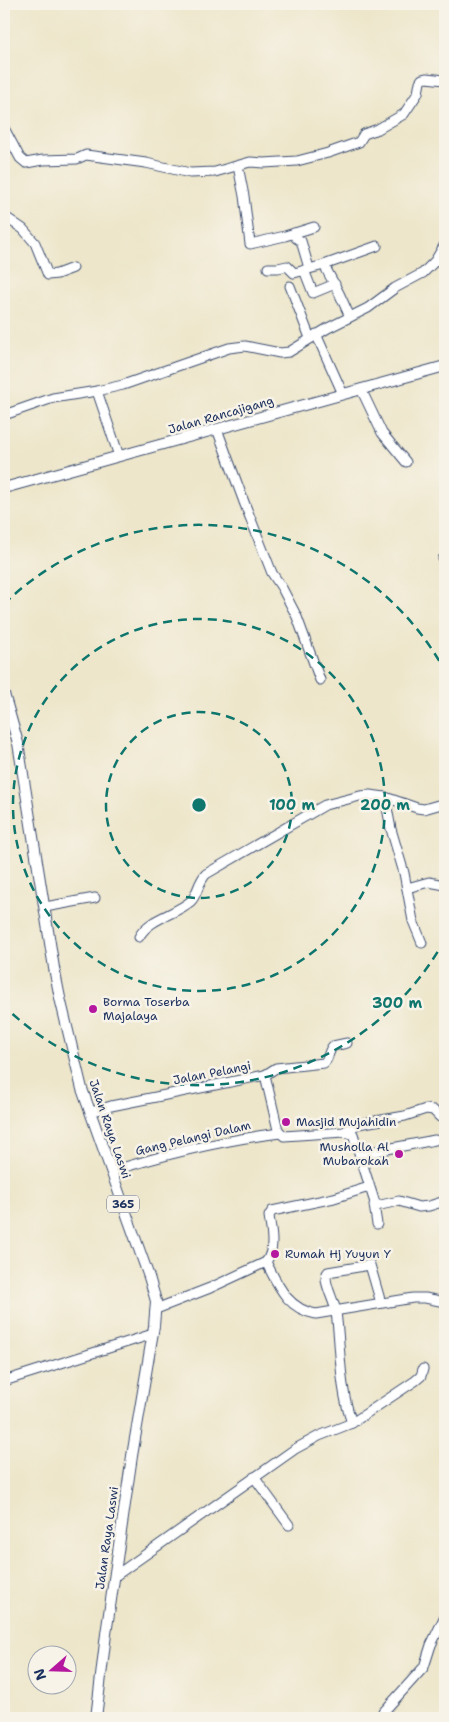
<svg xmlns="http://www.w3.org/2000/svg" width="449" height="1722" font-family="'Shantell Sans',sans-serif">
	<style>
		.lines { fill: none; stroke-linecap: round; stroke-linejoin: round }
		.minor-casing { stroke: #3a4a6e; stroke-width: 11 }
		.major-casing { stroke: #3a4a6e; stroke-width: 12 }
		.minor { stroke: #fff; stroke-width: 9 }
		.major { stroke: #fff; stroke-width: 10 }
		.ring { fill: none; stroke: #0f766e; stroke-width: 2.5; stroke-dasharray: 9 6 }
		.poi-dot { fill: #b5179e; stroke: #f7f3e8; stroke-width: 2 }
		.labels { text-anchor: middle; dominant-baseline: central; stroke-width: 5; stroke-linejoin: round; paint-order: stroke }
		.shield { fill: #f7f3e8; stroke: #5d6a87; stroke-width: 1 }
		.shield-label { font-size: 11px; font-weight: bold; fill: #1b2f5e }
		.street-label { font-size: 12px; fill: #1b2f5e; stroke: #f7f3e8 }
		.poi-label { font-size: 12px; fill: #1b2f5e; stroke: #f7f3e8; text-anchor: start }
		.centre { fill: #0f766e; stroke: #f7f3e8; stroke-width: 2.5 }
		.ring-label { font-size: 15px; text-anchor: middle; font-weight: bold; fill: #0f766e; stroke: #f7f3e8; stroke-width: 5; stroke-linejoin: round; paint-order: stroke }
	</style>
	<rect width="100%" height="100%" fill="#f7f3e8"/>
	<filter id="ink" filterUnits="userSpaceOnUse"><feTurbulence type="fractalNoise" baseFrequency=".02" numOctaves="2"/><feDisplacementMap in="SourceGraphic" scale="10" xChannelSelector="R" yChannelSelector="G"/><feConvolveMatrix kernelMatrix="1 2 1 2 8 2 1 2 1" color-interpolation-filters="sRGB"/></filter>
	<filter id="wash" filterUnits="userSpaceOnUse"><feTurbulence type="fractalNoise" baseFrequency=".0096" numOctaves="4" result="noise"/><feDisplacementMap in="SourceGraphic" scale="20" xChannelSelector="R" yChannelSelector="G"/><feGaussianBlur stdDeviation="1.12" result="paint"/><feColorMatrix in="noise" values="0 0 0 0 0 0 0 0 0 0 0 0 0 0 0 0 0 1.4 0 .05"/><feComposite in="paint" operator="in"/></filter>
	<g filter="url(#wash)">
		<rect width="100%" height="100%" fill="#ede6ca"/>
	</g>
	<g filter="url(#ink)">
		<g class="lines">
			<g class="minor-casing">
				<g id="minor">
					<polyline points="4,128 20,158 26,163 43,160 77,159 86,155 146,163 190,173 215,172 250,162 264,163 297,161 328,153 359,142 364,134 378,129 404,114 418,93 420,82 422,79 426,78 445,80"/>
					<polyline points="238,166 244,196 250,244 285,236 314,227"/>
					<polyline points="4,216 23,229 35,243 48,275 57,274 73,268"/>
					<polyline points="294,233 296,238 301,241 309,268"/>
					<polyline points="324,265 377,246"/>
					<polyline points="268,268 278,268 287,266 294,273 324,265 339,293 350,317"/>
					<polyline points="304,270 313,293 335,284"/>
					<polyline points="290,286 310,338"/>
					<polyline points="316,334 343,394"/>
					<polyline points="361,389 382,433 406,462"/>
					<polyline points="97,391 119,456"/>
					<polyline points="4,415 53,398 97,391 123,385 229,348 245,346 280,353 289,352 328,328 368,308 395,288 423,273 435,261 445,244"/>
					<polyline points="217,429 244,502 272,573 282,588 297,617 320,680"/>
					<polyline points="443,559 445,558"/>
					<polyline points="385,797 391,829 404,873 413,921 422,943"/>
					<polyline points="407,888 429,882 445,885"/>
					<polyline points="45,907 95,898"/>
					<path d="M139 937C149 918 175 915 191 901 197 896 198 882 206 874L325 805 360 796 370 795 385 797 417 808 424 809 445 803"/>
					<path d="M265 1075 276 1068 324 1063C329 1059 328 1051 333 1046L347 1043"/>
					<polyline points="91,1112 111,1106 265,1075 278,1130 284,1136 344,1132 353,1134 376,1206 399,1201 419,1207 429,1206 445,1201"/>
					<polyline points="344,1132 358,1124 405,1116 426,1109 433,1110 440,1117 445,1116"/>
					<polyline points="360,1154 435,1140"/>
					<path d="M112 1171C166 1154 223 1140 280 1133"/>
					<polyline points="374,1205 377,1224"/>
					<path d="M266 1262C276 1248 271 1231 269 1216L272 1211 334 1198 369 1187"/>
					<path d="M156 1309 210 1288 266 1262C278 1285 287 1309 316 1314L413 1298H425L445 1302"/>
					<polyline points="4,1381 153,1334"/>
					<path d="M352 1423C339 1387 341 1349 336 1312 335 1301 321 1280 328 1272L370 1265 381 1303"/>
					<polyline points="254,1477 289,1525"/>
					<polyline points="115,1576 295,1449 319,1436 352,1423 415,1381 421,1376 423,1369"/>
					<polyline points="378,1718 424,1667 431,1645 445,1616"/>
				</g>
			</g>
			<g class="major-casing">
				<g id="major">
					<polyline points="4,488 445,366"/>
					<polyline points="4,694 18,743 54,968 60,998 82,1089 149,1277 156,1301 154,1326 132,1456 106,1634 96,1718"/>
				</g>
			</g>
			<use href="#minor" class="minor"/>
			<use href="#major" class="major"/>
		</g>
	</g>
	<g class="ring">
		<circle cx="199" cy="805" r="93"/>
		<circle cx="199" cy="805" r="186"/>
		<path d="M445 939A280 280 0 0 1 4 1006M4 604A280 280 0 0 1 445 671"/>
	</g>
	<g class="poi-dot">
		<circle cx="93" cy="1009" r="5"/>
		<circle cx="286" cy="1122" r="5"/>
		<circle cx="399" cy="1154" r="5"/>
		<circle cx="275" cy="1254" r="5"/>
	</g>
	<g class="labels">
		<rect class="shield" x="107" y="1195.5" width="32" height="17" rx="4"/>
		<g class="shield-label">
			<text x="123" y="1204">365</text>
		</g>
		<g class="street-label">
			<text transform="translate(221 415) rotate(-16)">Jalan Rancajigang</text>
			<text transform="translate(212 1073) rotate(-11)">Jalan Pelangi</text>
			<text transform="translate(110 1129) rotate(71)">Jalan Raya Laswi</text>
			<text transform="translate(193 1138) rotate(-13)">Gang Pelangi Dalam</text>
			<text transform="translate(107 1538) rotate(-82)">Jalan Raya Laswi</text>
		</g>
		<g class="poi-label">
			<text x="103" y="1002">Borma Toserba<tspan x="103" dy="14">Majalaya</tspan></text>
			<text x="296" y="1122">Masjid Mujahidin</text>
			<text x="389" y="1147" text-anchor="end">Musholla Al<tspan x="389" dy="14">Mubarokah</tspan></text>
			<text x="285" y="1254">Rumah Hj Yuyun Y</text>
		</g>
	</g>
	<circle cx="199" cy="805" r="8" class="centre"/>
	<g class="ring-label">
		<text x="292" y="810">100 m</text>
		<text x="385" y="810">200 m</text>
		<text x="397" y="1008">300 m</text>
	</g>
	<rect width="449" height="1722" fill="none" stroke="#f7f3e8" stroke-width="20"/>
	<g transform="translate(52 1670) rotate(250)"><circle r="24" fill="#f7f3e8" stroke="#9fa5b1"/>
	<path d="M0-4L9 19L0 12L-9 19Z" fill="#b5179e"/>
	<text y="-8" font-size="14" font-weight="bold" text-anchor="middle" fill="#1b2f5e">N</text>
	</g>
</svg>
